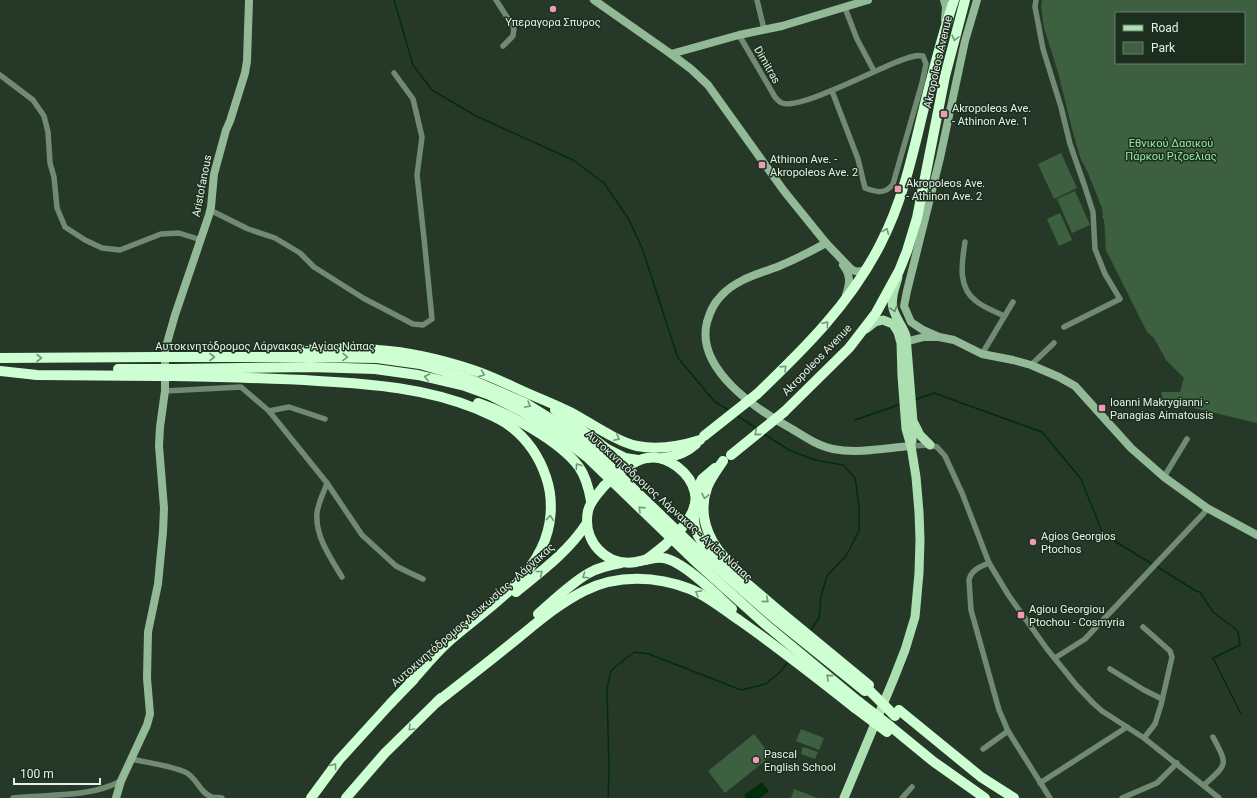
<svg xmlns="http://www.w3.org/2000/svg" width="1257" height="798" font-family="Roboto,sans-serif">
	<style>
		.green { fill: #3c6040; fill-rule: evenodd }
		.water { fill: #002d0a }
		.lines { fill: none; stroke-linecap: round; stroke-linejoin: round }
		.stream { stroke: #002d0a; stroke-width: 1.5 }
		.street { stroke: #718a73; stroke-width: 5.5 }
		.secondary { stroke: #93ba96; stroke-width: 8 }
		.primary { stroke: #ade0b1; stroke-width: 9 }
		.highway { stroke: #ceffd2; stroke-width: 10 }
		.highway-bridge { stroke: #ceffd2; stroke-width: 10 }
		.oneway { stroke: #759778 }
		.oneway2 { stroke: #648868 }
		.poi-dot { fill: #ef9ab8; stroke: #1c2f1e; stroke-width: 1.5 }
		.labels { text-anchor: middle; dominant-baseline: central; stroke-width: 3; stroke-linejoin: round; paint-order: stroke }
		.poi-label { font-size: 11px; fill: #e5f1e6; stroke: #1c2f1e; text-anchor: start }
		.street-label { font-size: 11px; fill: #e5f1e6; stroke: #1c2f1e }
		.park-label { font-size: 11px; fill: #96e8a0; stroke: #1c2f1e }
	</style>
	<rect width="100%" height="100%" fill="#263928"/>
	<g class="green">
		<path d="M1042 0H1257V423L1198 409 1165 402 1163 400 1161 392H1180L1184 378 1166 360 1154 338 1147 332 1106 250 1104 219H1103L1102 208 1088 173 1080 157 1072 129 1058 72 1044 28 1041 6ZM1116 13H1244V63H1116Z"/>
		<polygon points="1061,153 1077,188 1054,199 1038,164"/>
		<polygon points="1075,191 1090,225 1072,233 1057,199"/>
		<polygon points="1060,213 1072,240 1059,246 1047,219"/>
		<polygon points="801,729 824,738 819,750 796,741"/>
		<polygon points="754,734 771,756 725,793 708,771"/>
		<polygon points="803,747 818,752 815,759 801,754"/>
		<polygon points="794,789 818,798 791,798"/>
	</g>
	<polygon class="water" points="762,782 769,791 760,798 746,798 744,795"/>
	<g class="lines">
		<g class="stream">
			<polyline points="394,0 413,65 432,90 476,116 573,160 604,183 628,218 642,248 678,358 714,401 730,411"/>
			<polyline points="914,400 934,393 1042,432 1081,479 1103,534 1152,564"/>
			<polyline points="736,415 756,428"/>
			<polyline points="855,420 901,404"/>
			<polyline points="764,434 789,450 815,460 843,465 855,478 859,506 859,531 846,556 827,576 821,596 819,618 810,631"/>
			<polyline points="1156,566 1196,591 1200,592 1213,612 1238,631 1240,645 1213,658 1241,714"/>
			<polyline points="608,798 609,770 607,688 611,671 626,658 635,652 649,654 741,690 766,684 779,673 788,662"/>
		</g>
		<g class="street">
			<polyline points="496,0 514,28 513,36 503,46"/>
			<polyline points="757,0 764,29"/>
			<polyline points="1036,0 1035,7 1043,49 1061,107 1070,144 1085,187 1093,212 1095,249 1105,274 1120,299 1064,327"/>
			<polyline points="845,8 857,39 874,71"/>
			<path d="M739 35 775 97C777 99 779 102 782 103 798 110 874 71 894 63 903 60 913 54 923 56L926 64 922 83 893 184C885 195 876 192 865 188L858 159 832 91"/>
			<polyline points="0,75 33,100 44,116 48,132 50,163 54,177 57,208 65,227 85,240 102,248 120,250 161,234 179,233 201,240"/>
			<polyline points="210,210 248,229 275,238 300,253 314,267 363,298 413,324 423,325 432,319 424,238 417,175 422,137 413,99 394,73"/>
			<path d="M965 242C962 262 957 287 976 301 984 308 995 311 1004 316"/>
			<polyline points="982,354 1013,302"/>
			<polyline points="1031,365 1054,343"/>
			<polyline points="165,391 241,387 269,411 327,483 362,535 396,566 408,572 423,579"/>
			<polyline points="269,411 289,407 325,419"/>
			<polyline points="911,446 930,445 937,447 945,456 962,493 989,563 1009,596 1047,649 1077,686 1093,703 1102,711 1144,738 1219,798"/>
			<polyline points="1164,477 1187,439"/>
			<path d="M327 483C324 492 318 503 317 513 315 536 330 557 342 577"/>
			<path d="M989 563C980 567 971 570 969 580L971 610 999 710 1008 731 1050 798"/>
			<polyline points="1143,627 1170,651 1172,657 1161,705 1155,724 1144,738"/>
			<polyline points="1055,658 1085,639 1204,513 1207,508"/>
			<polyline points="1110,669 1144,690 1162,699"/>
			<polyline points="983,749 1008,731"/>
			<path d="M131 759C149 763 168 765 185 772 197 777 199 793 212 797 215 798 219 797 222 798"/>
			<polyline points="1040,783 1127,727"/>
			<path d="M1204 785C1228 763 1228 766 1213 737"/>
			<path d="M13 798C49 794 89 798 121 781"/>
			<polyline points="902,798 912,787"/>
			<polyline points="1122,798 1157,783 1177,763"/>
		</g>
		<g class="secondary">
			<path d="M594 0 671 54 691 69 708 85 784 191 826 243 851 269C857 273 861 272 867 268"/>
			<polyline points="944,0 946,7 945,20"/>
			<polyline points="977,0 965,41 940,158 907,291 904,306 911,322 923,330 939,337 954,340 982,354 1013,360 1031,365 1059,377 1075,386 1131,448 1164,477 1207,508 1257,535"/>
			<polyline points="671,54 739,35 782,26 868,0"/>
			<path d="M826 243C810 252 794 260 777 267 758 274 735 280 721 296 713 304 710 312 707 322 695 369 757 410 792 429 805 437 818 446 833 449 858 454 886 448 911 446"/>
			<path d="M843 265C851 275 850 284 846 295"/>
			<polyline points="901,343 924,337 936,337"/>
			<polyline points="116,798 121,781 147,725 150,714 147,678 148,632 158,584 163,532 164,508 159,446 160,427 165,391 165,350 175,315 209,215 211,207 214,174 226,130 230,121 245,73 247,61 249,0"/>
		</g>
		<g class="primary">
			<path d="M898 277C896 286 890 298 893 308 895 318 903 326 906 336L913 422 912 441"/>
			<polyline points="914,423 920,435 930,445"/>
			<polyline points="844,798 894,678 905,650 915,617 919,573 920,540 919,512 916,477 911,446 906,429 902,376 901,343 898,332 893,324 883,320 875,322 866,329"/>
		</g>
		<g class="highway">
			<path d="M302 350C327 349 353 347 378 350 409 352 443 360 473 370 494 377 513 387 534 396 546 401 558 406 570 412 589 422 617 442 637 446 658 450 681 446 700 440"/>
			<polyline points="174,357 310,357 377,358 420,364 467,378 525,403 554,421 593,450 700,553 773,617 865,691"/>
			<polyline points="0,358 158,357"/>
			<polyline points="118,369 158,369"/>
			<polyline points="174,369 311,367 375,369 418,375 465,386 490,395 521,411 549,428 587,457 696,562 765,624 859,702"/>
			<polyline points="0,371 37,375 157,376"/>
			<path d="M174 376C222 377 270 378 318 381 372 384 426 388 477 409 488 414 500 418 510 426 527 439 539 456 546 477 554 500 552 527 541 549 522 589 479 614 447 643 434 655 422 670 410 683"/>
			<path d="M757 394C804 349 851 303 881 243 901 204 911 162 921 120 931 79 941 39 954 0"/>
			<path d="M478 403C508 413 560 441 579 467 586 477 589 489 591 501"/>
			<polyline points="555,410 607,449 625,458 638,460"/>
			<polyline points="784,412 849,348 876,313 899,271 907,251 917,218 945,76 965,0"/>
			<path d="M662 458C676 457 686 453 696 444"/>
			<path d="M723 461C717 470 710 479 707 488 698 513 707 538 724 557"/>
			<path d="M622 470C630 465 638 459 647 458 667 454 691 473 695 493 698 507 689 519 681 529"/>
			<path d="M604 486C598 494 590 501 588 511 582 541 606 567 636 562 638 561 642 561 645 560 651 557 658 550 664 546"/>
			<polyline points="695,494 702,479 715,468"/>
			<path d="M694 507C693 529 696 536 710 552L778 610 869 685"/>
			<path d="M645 560C651 559 657 557 663 558 682 560 717 595 732 609"/>
			<path d="M516 592C543 570 567 553 587 523"/>
			<path d="M538 614C553 601 571 583 589 573 599 567 610 565 621 563"/>
			<path d="M437 702C464 681 491 660 518 638 539 621 560 603 584 591 617 574 657 576 690 589 708 596 724 610 739 620 779 648 817 678 855 708"/>
			<polyline points="899,710 981,777 1014,798"/>
			<polyline points="890,726 934,762 985,798"/>
			<polyline points="311,798 339,760 390,704 414,679"/>
			<polyline points="346,798 385,753 441,698"/>
		</g>
		<g class="highway-bridge">
			<polyline points="158,357 174,357"/>
			<polyline points="158,369 174,369"/>
			<polyline points="157,376 174,376"/>
			<polyline points="704,436 757,394"/>
			<polyline points="731,455 784,412"/>
			<polyline points="604,486 622,470"/>
			<polyline points="664,546 681,529"/>
			<polyline points="867,688 895,716"/>
			<polyline points="859,702 890,726"/>
			<polyline points="855,708 887,732"/>
		</g>
	</g>
	<defs><path id="oneway-chevron" d="M-2-3.5L2.5 0L-2 3.5" fill="none" stroke-width="1.6" stroke-linecap="round" stroke-linejoin="round"/></defs>
	<g class="oneway">
		<use href="#oneway-chevron" transform="translate(955 38) rotate(105)"/>
		<use href="#oneway-chevron" transform="translate(886 231) rotate(-67)"/>
		<use href="#oneway-chevron" transform="translate(826 324) rotate(-49)"/>
		<use href="#oneway-chevron" transform="translate(212 357)"/>
		<use href="#oneway-chevron" transform="translate(345 357) rotate(1)"/>
		<use href="#oneway-chevron" transform="translate(39 358)"/>
		<use href="#oneway-chevron" transform="translate(784 368) rotate(-44)"/>
		<use href="#oneway-chevron" transform="translate(482 374) rotate(21)"/>
		<use href="#oneway-chevron" transform="translate(427 377) rotate(-167)"/>
		<use href="#oneway-chevron" transform="translate(528 405) rotate(30)"/>
		<use href="#oneway-chevron" transform="translate(757 433) rotate(140)"/>
		<use href="#oneway-chevron" transform="translate(617 438) rotate(27)"/>
		<use href="#oneway-chevron" transform="translate(578 466) rotate(-126)"/>
		<use href="#oneway-chevron" transform="translate(705 496) rotate(102)"/>
		<use href="#oneway-chevron" transform="translate(641 509) rotate(-136)"/>
		<use href="#oneway-chevron" transform="translate(550 518) rotate(-85)"/>
		<use href="#oneway-chevron" transform="translate(540 573) rotate(-39)"/>
		<use href="#oneway-chevron" transform="translate(585 576) rotate(146)"/>
		<use href="#oneway-chevron" transform="translate(698 593) rotate(-150)"/>
		<use href="#oneway-chevron" transform="translate(766 600) rotate(40)"/>
		<use href="#oneway-chevron" transform="translate(829 677) rotate(-140)"/>
		<use href="#oneway-chevron" transform="translate(411 728) rotate(135)"/>
		<use href="#oneway-chevron" transform="translate(334 766) rotate(-54)"/>
	</g>
	<use class="oneway2" href="#oneway-chevron" transform="translate(894 309) rotate(74)"/>
	<g class="poi-dot">
		<circle cx="553" cy="9" r="4"/>
		<rect x="940" y="110" width="8" height="8" rx="2"/>
		<rect x="758" y="161" width="8" height="8" rx="2"/>
		<rect x="894" y="185" width="8" height="8" rx="2"/>
		<rect x="1098" y="404" width="8" height="8" rx="2"/>
		<circle cx="1033" cy="542" r="4"/>
		<rect x="1017" y="611" width="8" height="8" rx="2"/>
		<circle cx="756" cy="760" r="4"/>
	</g>
	<g class="labels">
		<g class="poi-label">
			<text x="553" y="22" text-anchor="middle">Υπεραγορα Σπυρος</text>
			<text x="952" y="108">Akropoleos Ave.<tspan x="952" dy="13">- Athinon Ave. 1</tspan></text>
			<text x="770" y="159">Athinon Ave. -<tspan x="770" dy="13">Akropoleos Ave. 2</tspan></text>
			<text x="906" y="183">Akropoleos Ave.<tspan x="906" dy="13">- Athinon Ave. 2</tspan></text>
			<text x="1110" y="402">Ioanni Makrygianni -<tspan x="1110" dy="13">Panagias Aimatousis</tspan></text>
			<text x="1041" y="536">Agios Georgios<tspan x="1041" dy="13">Ptochos</tspan></text>
			<text x="1029" y="609">Agiou Georgiou<tspan x="1029" dy="13">Ptochou - Cosmyria</tspan></text>
			<text x="764" y="754">Pascal<tspan x="764" dy="13">English School</tspan></text>
		</g>
		<g class="street-label">
			<text transform="translate(938 62) rotate(-77)">Akropoleos Avenue</text>
			<text transform="translate(767 65) rotate(60)">Dimitras</text>
			<text transform="translate(202 186) rotate(-79)">Aristofanous</text>
			<text x="265" y="346">Αυτοκινητόδρομος Λάρνακας - Αγίας Νάπας</text>
			<text transform="translate(817 360) rotate(-46)">Akropoleos Avenue</text>
			<text transform="translate(669 506) rotate(42)">Αυτοκινητόδρομος Λάρνακας - Αγίας Νάπας</text>
			<text transform="translate(473 615) rotate(-41)">Αυτοκινητόδρομος Λευκωσίας - Λάρνακας</text>
		</g>
		<g class="park-label">
			<text x="1171" y="143">Εθνικού Δασικού<tspan x="1171" dy="13">Πάρκου Ριζοελιάς</tspan></text>
		</g>
	</g>
	<rect x="1115" y="12" width="130" height="52" fill="#1c2f1e" stroke="#6c7d6e"/>
	<rect x="1123" y="25" width="20" height="6" fill="#ade0b1" stroke="#6c7d6e"/>
	<text x="1151" y="32" font-size="12" fill="#e5f1e6">Road</text>
	<rect x="1123" y="42" width="20" height="12" fill="#3c6040" stroke="#6c7d6e"/>
	<text x="1151" y="52" font-size="12" fill="#e5f1e6">Park</text>
	<path d="M14 778v6h86v-6" fill="none" stroke="#e5f1e6" stroke-width="2"/>
	<text x="20" y="778" font-size="12" fill="#e5f1e6" stroke="#1c2f1e" stroke-width="3" paint-order="stroke">100 m</text>
</svg>
